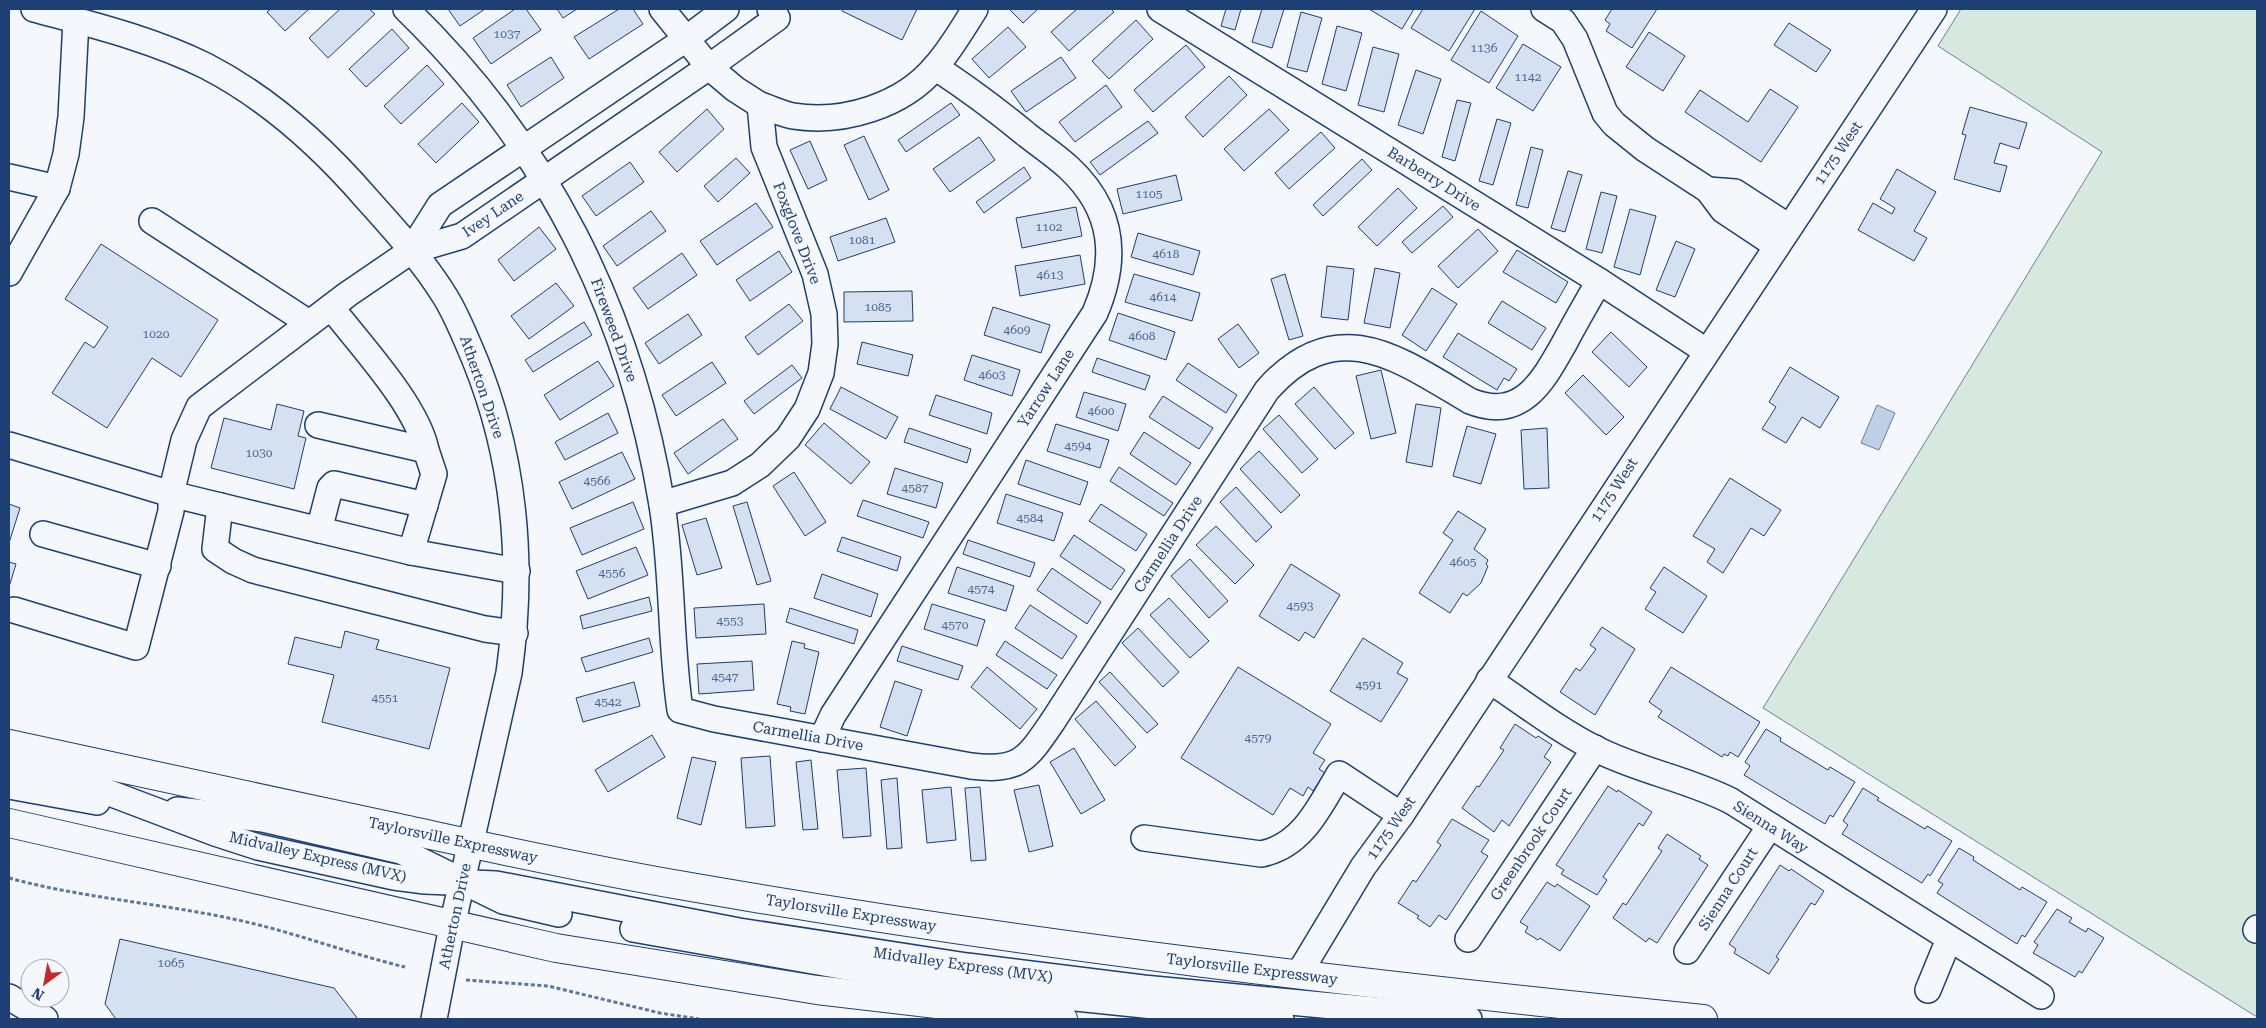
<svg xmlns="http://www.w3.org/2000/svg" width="2266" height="1028" font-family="'Roboto Serif',serif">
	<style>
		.green { fill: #d7e8df; stroke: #687fa3 }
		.water { fill: #bed0e5; stroke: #687fa3 }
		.building { fill: #d5e0f0; stroke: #1d3f73 }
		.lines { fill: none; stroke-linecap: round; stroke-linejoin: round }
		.minor-casing { stroke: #1d3f73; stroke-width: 28 }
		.major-casing { stroke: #1d3f73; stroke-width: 30 }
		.path { stroke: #5e769c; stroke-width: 3; stroke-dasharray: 4 2.5; stroke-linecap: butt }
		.minor { stroke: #f4f7fb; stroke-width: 25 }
		.major { stroke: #f4f7fb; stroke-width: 28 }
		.labels { text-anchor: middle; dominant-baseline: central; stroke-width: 4; stroke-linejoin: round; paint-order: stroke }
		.number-label { font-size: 12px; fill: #4b6792 }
		.street-label { font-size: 15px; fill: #1d3f73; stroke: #f4f7fb }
	</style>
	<rect width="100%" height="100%" fill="#f4f7fb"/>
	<polygon class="green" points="1961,9 2257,9 2257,1017 1763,708 2102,152 1938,46"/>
	<polygon class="water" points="1877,405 1895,413 1879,450 1861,443"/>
	<g class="building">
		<polygon points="271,9 309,9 285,31 267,12"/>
		<polygon points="340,9 369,9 375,14 328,58 309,38"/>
		<polygon points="448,9 485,9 460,26"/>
		<polygon points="515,9 526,9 541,30 491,64 473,38"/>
		<polygon points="557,9 577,9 563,18"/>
		<polygon points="619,9 633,9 643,24 589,59 574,37"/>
		<polygon points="843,9 917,9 902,40 842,11"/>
		<polygon points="1009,9 1038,9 1023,23"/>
		<polygon points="1077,9 1111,9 1114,12 1069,51 1051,32"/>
		<polygon points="1226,9 1241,9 1235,30 1221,26"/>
		<polygon points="1262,9 1284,9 1272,48 1252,42"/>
		<polygon points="1369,9 1414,9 1402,29"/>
		<polygon points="1423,9 1475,9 1449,51 1411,28"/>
		<polygon points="1612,9 1657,9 1632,48 1606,31 1610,24 1605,20"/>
		<polygon points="1481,11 1518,36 1489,83 1451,60"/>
		<polygon points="1301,12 1322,18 1307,72 1287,67"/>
		<polygon points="1136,20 1153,39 1109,79 1092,61"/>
		<polygon points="1789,23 1831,50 1816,72 1774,45"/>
		<polygon points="1337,26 1362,33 1346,91 1322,84"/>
		<polygon points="1008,27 1026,47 989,78 972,59"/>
		<polygon points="392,29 409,48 366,87 349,69"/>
		<polygon points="1649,32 1685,56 1663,91 1626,67"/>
		<polygon points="1523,44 1561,67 1533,111 1496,88"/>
		<polygon points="1186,45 1205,67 1153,112 1134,90"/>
		<polygon points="1373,47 1399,54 1384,112 1358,105"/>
		<polygon points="551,57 564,78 521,107 507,85"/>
		<polygon points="1061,57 1076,78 1026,112 1011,91"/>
		<polygon points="427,65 444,84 401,124 384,106"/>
		<polygon points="1416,70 1441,79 1423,134 1398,125"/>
		<polygon points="1229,76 1247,95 1203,137 1185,117"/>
		<polygon points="1106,85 1122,107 1075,142 1059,122"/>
		<polygon points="1770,89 1798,107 1761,162 1685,112 1700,90 1748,122"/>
		<polygon points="1457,100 1471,103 1455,161 1442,157"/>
		<polygon points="462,103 479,122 436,163 418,144"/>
		<polygon points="951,103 960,115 906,152 898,140"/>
		<polygon points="1970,107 2027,123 2019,149 2000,143 1994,163 2007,166 2000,192 1954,179 1966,135 1962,134"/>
		<polygon points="707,109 724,129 677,172 659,152"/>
		<polygon points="1269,109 1289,130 1244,171 1224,149"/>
		<polygon points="1497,119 1511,123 1493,185 1479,181"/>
		<polygon points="1148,121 1158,133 1100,175 1090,162"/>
		<polygon points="1321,132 1335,148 1289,189 1275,173"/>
		<polygon points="864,136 889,190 869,200 844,145"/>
		<polygon points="979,137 995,160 950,192 933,169"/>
		<polygon points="810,141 827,180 808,189 790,150"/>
		<polygon points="1531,147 1543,150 1528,208 1516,205"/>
		<polygon points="736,158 750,173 718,202 704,186"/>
		<polygon points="1362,159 1372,170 1323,216 1313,205"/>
		<polygon points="630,162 644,182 596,216 582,196"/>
		<polygon points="1024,167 1031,178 984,213 976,202"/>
		<polygon points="1897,169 1936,192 1914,231 1927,238 1914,261 1858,230 1873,203 1892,214 1895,208 1880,199"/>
		<polygon points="1568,171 1582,175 1565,232 1551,228"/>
		<polygon points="1176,175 1182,200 1123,214 1117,189"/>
		<polygon points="1398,188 1417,208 1377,246 1358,227"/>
		<polygon points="1601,192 1617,196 1602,253 1586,249"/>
		<polygon points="756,203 773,227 717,265 700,241"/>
		<polygon points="1443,206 1453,217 1412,253 1402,242"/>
		<polygon points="1076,207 1082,236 1022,248 1016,218"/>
		<polygon points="1630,209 1656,216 1640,275 1614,267"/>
		<polygon points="651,211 666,231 617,266 603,246"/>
		<polygon points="886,218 895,242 838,261 830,237"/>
		<polygon points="539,227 556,249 514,281 498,260"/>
		<polygon points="1478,229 1498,251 1458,288 1438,266"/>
		<polygon points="1138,233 1200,251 1193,275 1131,257"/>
		<polygon points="1676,241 1695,249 1675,297 1656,290"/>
		<polygon points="101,244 218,320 181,377 152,358 107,428 52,393 85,342 94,348 108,327 65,299"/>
		<polygon points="1517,250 1568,282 1556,303 1503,272"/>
		<polygon points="779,251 792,272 750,301 736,280"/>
		<polygon points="682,253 697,275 648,309 633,288"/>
		<polygon points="1080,255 1085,284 1020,296 1015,266"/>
		<polygon points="1327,266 1354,269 1348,320 1321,317"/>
		<polygon points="1375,268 1400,273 1390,328 1364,323"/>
		<polygon points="1134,274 1200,293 1192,321 1125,302"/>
		<polygon points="1285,274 1303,336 1289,340 1271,279"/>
		<polygon points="556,283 574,306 529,339 511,316"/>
		<polygon points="1432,288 1457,304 1426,351 1402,335"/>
		<polygon points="912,291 913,321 844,322 844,292"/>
		<polygon points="1502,301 1546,328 1532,350 1488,323"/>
		<polygon points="789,304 803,321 758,355 745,337"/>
		<polygon points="993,307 1050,325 1041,353 984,335"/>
		<polygon points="1118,313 1175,332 1166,360 1109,340"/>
		<polygon points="688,314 702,335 659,364 645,343"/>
		<polygon points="584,322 592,335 533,372 525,360"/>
		<polygon points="1238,324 1259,353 1239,368 1218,339"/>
		<polygon points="1611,332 1647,367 1629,387 1592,352"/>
		<polygon points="1458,333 1517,369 1509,381 1504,378 1497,390 1443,357"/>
		<polygon points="862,342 913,355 908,376 857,364"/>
		<polygon points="972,355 1020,370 1012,396 964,380"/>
		<polygon points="1097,358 1150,376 1145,390 1092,372"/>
		<polygon points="598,361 614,386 560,420 544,395"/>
		<polygon points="712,362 726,383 676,416 662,395"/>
		<polygon points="1188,363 1237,395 1226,413 1176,380"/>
		<polygon points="792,365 802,378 754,414 744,401"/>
		<polygon points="1790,367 1839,397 1820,428 1802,417 1786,443 1762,429 1776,407 1769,402"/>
		<polygon points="1381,370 1396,433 1371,439 1356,376"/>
		<polygon points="1583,375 1624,417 1606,435 1565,393"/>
		<polygon points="841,387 898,417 886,439 830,409"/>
		<polygon points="1314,387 1354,433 1335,449 1295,404"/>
		<polygon points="1084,392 1126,404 1118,431 1076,417"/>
		<polygon points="936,395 992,413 987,434 929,415"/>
		<polygon points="1163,396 1213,428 1199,449 1149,417"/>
		<polygon points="277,404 304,411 298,436 306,438 294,489 211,468 224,418 271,430"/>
		<polygon points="1416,404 1441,408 1432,467 1406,462"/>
		<polygon points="608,413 618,433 565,460 555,442"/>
		<polygon points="1279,415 1318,459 1302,473 1263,429"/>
		<polygon points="723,419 738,439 688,474 674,453"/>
		<polygon points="824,423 870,462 851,484 805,445"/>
		<polygon points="1056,424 1109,440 1100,468 1047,451"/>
		<polygon points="1467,426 1496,434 1481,484 1453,476"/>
		<polygon points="909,428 971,449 967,463 904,442"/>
		<polygon points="1547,428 1549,488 1524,489 1521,430"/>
		<polygon points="1144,432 1191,463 1176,485 1130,454"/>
		<polygon points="1259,451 1300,495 1281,513 1240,469"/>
		<polygon points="622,452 635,479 572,509 559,482"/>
		<polygon points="1026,460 1088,482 1080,505 1018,484"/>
		<polygon points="1119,467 1173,503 1164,516 1110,481"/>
		<polygon points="895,468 943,483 936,508 887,494"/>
		<polygon points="794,472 826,522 805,536 773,486"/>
		<polygon points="1730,478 1781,510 1764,536 1751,528 1723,573 1707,562 1715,549 1693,536"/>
		<polygon points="1236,487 1272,527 1256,542 1220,502"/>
		<polygon points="1006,494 1063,513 1054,541 997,523"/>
		<polygon points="863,500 929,522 923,538 857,516"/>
		<polygon points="633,502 644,529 582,555 570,528"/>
		<polygon points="747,502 771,581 757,585 733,506"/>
		<polygon points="9,504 20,508 9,543"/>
		<polygon points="1101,504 1147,534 1136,551 1089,521"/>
		<polygon points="1458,511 1486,529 1474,549 1488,560 1486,564 1488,566 1481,583 1467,596 1463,593 1450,613 1419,593 1453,540 1443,533"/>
		<polygon points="706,518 722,568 697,575 682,525"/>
		<polygon points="1216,526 1254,565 1235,584 1196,545"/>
		<polygon points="1074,535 1125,570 1111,590 1060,556"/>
		<polygon points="842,537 901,557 897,571 837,551"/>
		<polygon points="968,540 1035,563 1030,577 963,554"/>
		<polygon points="636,547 648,575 588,599 576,571"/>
		<polygon points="1190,559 1228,601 1209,618 1171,576"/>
		<polygon points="9,562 16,564 9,587"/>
		<polygon points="1291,564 1340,595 1314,638 1305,632 1299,641 1259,616"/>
		<polygon points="957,567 1014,586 1006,611 948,593"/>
		<polygon points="1664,567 1707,596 1683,633 1645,609 1656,592 1650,588"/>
		<polygon points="1052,568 1101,602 1087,624 1037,590"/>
		<polygon points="822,574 878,594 871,617 814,598"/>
		<polygon points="649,597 652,611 583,629 580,616"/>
		<polygon points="1169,598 1209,641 1190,658 1150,615"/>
		<polygon points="764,604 766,634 696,638 694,608"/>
		<polygon points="932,604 985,620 977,646 924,629"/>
		<polygon points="1030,605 1077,636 1062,659 1015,628"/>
		<polygon points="790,608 858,630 854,644 786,622"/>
		<polygon points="1602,627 1635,649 1595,715 1560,692 1576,668 1580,671 1596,649 1590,645"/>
		<polygon points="1138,628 1179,672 1163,687 1122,643"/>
		<polygon points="345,631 379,640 376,649 450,668 429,749 322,722 334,675 288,664 295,637 341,648"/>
		<polygon points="649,638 653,652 586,672 581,658"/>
		<polygon points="1363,638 1403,663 1397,673 1408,679 1381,722 1330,691"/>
		<polygon points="792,641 805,644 804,648 819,652 805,714 790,711 791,707 777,704"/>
		<polygon points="1005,641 1057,675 1047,689 996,655"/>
		<polygon points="902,646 963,666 958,680 897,661"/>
		<polygon points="752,661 754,690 699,694 697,664"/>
		<polygon points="987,667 1037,709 1020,729 971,687"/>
		<polygon points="1238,667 1331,724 1313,753 1325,760 1319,769 1325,773 1313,791 1308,787 1303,796 1290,788 1273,815 1181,758"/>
		<polygon points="1671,667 1760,722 1738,757 1730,752 1728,756 1724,754 1722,757 1658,717 1662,711 1649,702"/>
		<polygon points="1110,672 1158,724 1147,733 1099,682"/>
		<polygon points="895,681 922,690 907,736 880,727"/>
		<polygon points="634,682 640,706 583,722 576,698"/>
		<polygon points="1096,701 1136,747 1115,766 1075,719"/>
		<polygon points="1515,724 1536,738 1538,736 1552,745 1544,757 1551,762 1509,826 1502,820 1494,832 1462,808 1477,786 1479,787 1504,750 1500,748"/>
		<polygon points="1766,729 1781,738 1780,741 1828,770 1830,767 1855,782 1833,817 1830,815 1825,824 1744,775 1750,766 1745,762"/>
		<polygon points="652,735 665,757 608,792 595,770"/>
		<polygon points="1074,748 1105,800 1081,814 1050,762"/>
		<polygon points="770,756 775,826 746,828 741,758"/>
		<polygon points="692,757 716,762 701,825 677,818"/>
		<polygon points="811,760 818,829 803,830 796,762"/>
		<polygon points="866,768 871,836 843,838 837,770"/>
		<polygon points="897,778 902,848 887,849 881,780"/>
		<polygon points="1039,785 1053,846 1029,852 1014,790"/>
		<polygon points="1608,786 1617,792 1618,790 1652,812 1643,826 1639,823 1603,877 1607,880 1597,895 1561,874 1564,870 1556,865"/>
		<polygon points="951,787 956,840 927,843 922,790"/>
		<polygon points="980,787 986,860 971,861 965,788"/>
		<polygon points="1863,788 1879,798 1877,800 1925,829 1927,826 1952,841 1930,876 1928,874 1922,883 1842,834 1848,825 1843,821"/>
		<polygon points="1452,819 1489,840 1481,852 1488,856 1446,920 1439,915 1430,927 1417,918 1419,916 1398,903 1413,880 1416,882 1441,845 1437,842"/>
		<polygon points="1667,834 1701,856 1699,859 1708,865 1657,943 1649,938 1646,942 1613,918 1623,903 1626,905 1662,851 1658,848"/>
		<polygon points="333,848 377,859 375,866 332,855"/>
		<polygon points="1959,848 1974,857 1973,860 2020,890 2022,887 2047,902 2025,937 2022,935 2017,944 1937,893 1943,884 1938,881"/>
		<polygon points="1780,865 1789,871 1791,869 1824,891 1815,905 1811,903 1776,957 1779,959 1769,974 1734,953 1736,949 1729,944"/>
		<polygon points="1547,882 1555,887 1557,884 1590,906 1560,951 1540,938 1538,940 1525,932 1528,927 1520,922"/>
		<polygon points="2057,909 2072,918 2069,922 2086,932 2088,928 2104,938 2082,973 2079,971 2075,977 2033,953 2038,945 2034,942"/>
		<polygon points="120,939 334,988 358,1019 116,1019 105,1004"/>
	</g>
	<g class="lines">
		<g class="minor-casing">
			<g id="minor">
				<path d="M34 9C93 25 151 39 206 66 268 98 322 147 367 199 395 230 424 262 446 298 458 318 466 339 475 360 516 461 524 566 509 673L452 926 434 1019"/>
				<path d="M406 9C547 146 630 310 662 505 673 573 670 642 680 710L714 719 971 766C1020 772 1027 759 1053 721L1267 390C1337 311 1399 359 1470 401 1522 422 1543 381 1565 342 1576 321 1588 301 1599 281"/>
				<polyline points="1160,9 1599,281 1706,351"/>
				<polyline points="1544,9 1563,21 1575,39 1605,113 1614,124 1645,149 1708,190 1723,210 1777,246"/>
				<path d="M760 105C770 108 782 114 793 116 843 124 903 106 936 66 951 49 963 28 975 9"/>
				<polyline points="9,177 57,188"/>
				<polyline points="1708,190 1735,192 1789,227"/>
				<polyline points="152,221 309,323"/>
				<polyline points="411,251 440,205 686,39 726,9"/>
				<polyline points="9,273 57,188 66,154 71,117 76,20"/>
				<path d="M331 307C360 345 417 405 426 450"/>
				<polyline points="318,425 426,450 434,474 411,552"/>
				<polyline points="9,445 171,494 184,440 199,407 348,294 411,251 462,236 709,67 777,18 770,9"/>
				<polyline points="662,504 732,483 760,465 788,438 807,409 821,373 825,344 824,314 815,274 764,147 760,105 735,89 709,67 662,9"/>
				<polyline points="220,506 215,549 233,561 253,570 485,629 515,633"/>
				<polyline points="319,530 330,488 334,484 425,505"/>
				<polyline points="43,534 158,566"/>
				<polyline points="14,610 136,647 171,511 171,494 411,552 517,571"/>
				<path d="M1489 680C1524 703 1558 730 1596 749 1639 771 1688 779 1731 801L2041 996"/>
				<path d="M822 739 833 715 1095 313C1118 259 1114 210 1069 168 1056 156 1041 146 1027 135 998 111 967 88 935 67"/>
				<polyline points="9,766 91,786 215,833 258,847 394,877 425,881 496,884 739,931 967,966 1143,988 1469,1019"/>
				<polyline points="9,786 97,802"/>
				<polyline points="177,810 263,819 401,851 503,901 559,914"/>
				<path d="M1144 838 1261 854C1302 846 1319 808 1339 774L1401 815"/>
				<polyline points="633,929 841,966 986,989 1281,1019"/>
				<polyline points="2256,930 2257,928"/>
				<polyline points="1468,939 1595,748"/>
				<polyline points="1687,951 1770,826"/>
				<polyline points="1298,975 1363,867 1401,815 1934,9"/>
				<polyline points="1928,990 1949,939"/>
				<polyline points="9,997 45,1019"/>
			</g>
		</g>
		<g class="major-casing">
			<g id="major">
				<path d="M9 744C135 771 262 799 389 826 487 847 585 869 685 886 1022 945 1362 984 1703 1019"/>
				<polyline points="9,823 556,948 817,990 1063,1019"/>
			</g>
		</g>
		<g class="path">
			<path d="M9 878C82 898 159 903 233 919 291 931 347 953 405 967"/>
			<polyline points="466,980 548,986 660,1013 699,1019"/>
		</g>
		<use href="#minor" class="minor"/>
		<use href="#major" class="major"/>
	</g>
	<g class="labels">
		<g class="number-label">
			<text x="507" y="34">1037</text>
			<text x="1484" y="48">1136</text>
			<text x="1528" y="77">1142</text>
			<text x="1149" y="194">1105</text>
			<text x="1049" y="227">1102</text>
			<text x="862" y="240">1081</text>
			<text x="1166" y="254">4618</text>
			<text x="1050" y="275">4613</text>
			<text x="1163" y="297">4614</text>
			<text x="878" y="307">1085</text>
			<text x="1017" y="330">4609</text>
			<text x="156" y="334">1020</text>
			<text x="1142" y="336">4608</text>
			<text x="992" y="375">4603</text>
			<text x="1101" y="411">4600</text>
			<text x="1078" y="446">4594</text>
			<text x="259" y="453">1030</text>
			<text x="597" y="481">4566</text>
			<text x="915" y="488">4587</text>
			<text x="1030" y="518">4584</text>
			<text x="1463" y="562">4605</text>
			<text x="612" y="573">4556</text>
			<text x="981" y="589">4574</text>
			<text x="1300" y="606">4593</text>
			<text x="730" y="621">4553</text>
			<text x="955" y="625">4570</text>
			<text x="725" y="677">4547</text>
			<text x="1369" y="685">4591</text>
			<text x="385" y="698">4551</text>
			<text x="608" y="702">4542</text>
			<text x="1258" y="738">4579</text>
			<text x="171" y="963">1065</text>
		</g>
		<g class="street-label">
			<text transform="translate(1838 153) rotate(-56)">1175 West</text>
			<text transform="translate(1434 179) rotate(32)">Barberry Drive</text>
			<text transform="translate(493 214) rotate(-34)">Ivey Lane</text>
			<text transform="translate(797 233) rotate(69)">Foxglove Drive</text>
			<text transform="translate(614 330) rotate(70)">Fireweed Drive</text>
			<text transform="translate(482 387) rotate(71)">Atherton Drive</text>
			<text transform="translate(1046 388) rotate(-57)">Yarrow Lane</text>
			<text transform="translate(1614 490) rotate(-57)">1175 West</text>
			<text transform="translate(1168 544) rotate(-57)">Carmellia Drive</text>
			<text transform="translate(808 736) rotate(10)">Carmellia Drive</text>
			<text transform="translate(1771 827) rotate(32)">Sienna Way</text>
			<text transform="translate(1391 828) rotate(-55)">1175 West</text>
			<text transform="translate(453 840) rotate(12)">Taylorsville Expressway</text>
			<text transform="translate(1531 844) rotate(-56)">Greenbrook Court</text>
			<text transform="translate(318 857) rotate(13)">Midvalley Express (MVX)</text>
			<text transform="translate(1728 889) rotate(-57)">Sienna Court</text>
			<text transform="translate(851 913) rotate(9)">Taylorsville Expressway</text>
			<text transform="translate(455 916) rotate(-78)">Atherton Drive</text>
			<text transform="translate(963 965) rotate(8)">Midvalley Express (MVX)</text>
			<text transform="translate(1252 969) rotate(7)">Taylorsville Expressway</text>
		</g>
	</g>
	<rect width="2266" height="1028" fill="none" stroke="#1d3f73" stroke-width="20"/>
	<g transform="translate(45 983) rotate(212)"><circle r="24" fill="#f4f7fb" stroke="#9eadc5"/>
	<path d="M0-4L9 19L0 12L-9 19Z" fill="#c62828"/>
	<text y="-8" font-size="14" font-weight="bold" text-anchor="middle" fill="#1d3f73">N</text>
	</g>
</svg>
